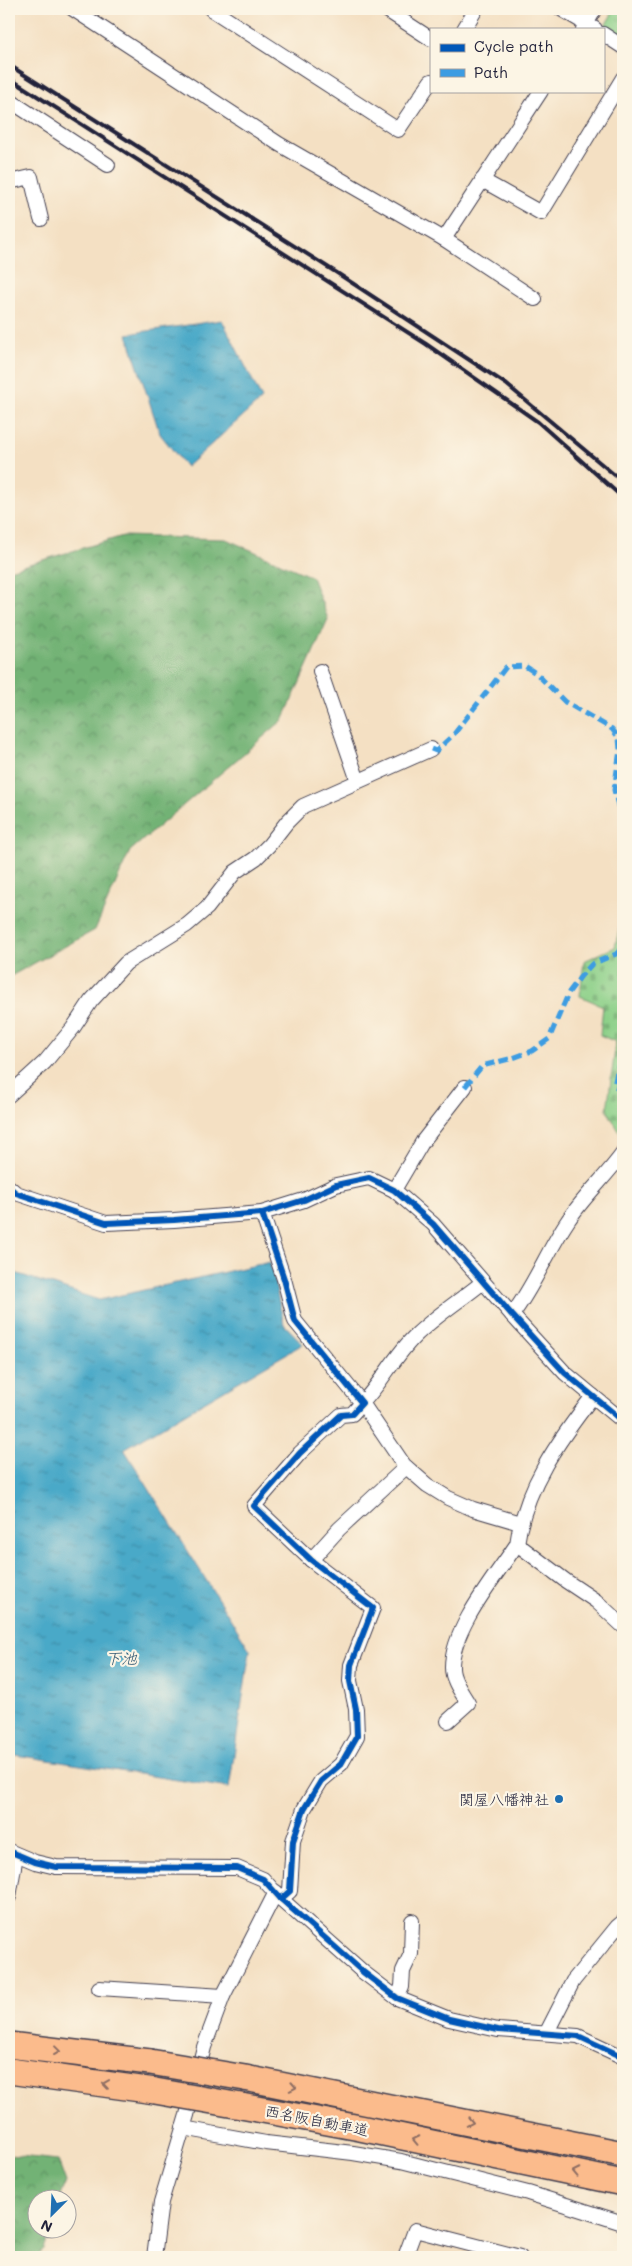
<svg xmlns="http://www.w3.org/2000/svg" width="632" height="2266" font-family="Mali,'Klee One',sans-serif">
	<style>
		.forest { fill: url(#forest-crowns); stroke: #4a6a58 }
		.cemetery { fill: url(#cemetery-stones); stroke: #587962 }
		.park { fill: url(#park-tufts); stroke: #587962 }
		.water { fill: url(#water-ripples); stroke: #356682 }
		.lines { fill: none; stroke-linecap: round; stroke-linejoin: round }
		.street-casing { stroke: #423e4f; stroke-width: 16 }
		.highway-casing { stroke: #423e4f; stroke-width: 28 }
		.street { stroke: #fff; stroke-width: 14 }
		.highway { stroke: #fbbb8c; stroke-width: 25 }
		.rail { stroke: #22223b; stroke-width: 4 }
		.highway-bridge-casing { stroke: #423e4f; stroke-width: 28; stroke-linecap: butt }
		.highway-bridge { stroke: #fbbb8c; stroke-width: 25 }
		.quiet { stroke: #3c9ce2; stroke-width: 5; stroke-dasharray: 10 5; stroke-linecap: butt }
		.cycleway-casing { stroke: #fcf5e5; stroke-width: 9 }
		.cycleway { stroke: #0057b8; stroke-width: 6 }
		.oneway { stroke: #8e6e64 }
		.poi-dot { fill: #1f6fb2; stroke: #fcf5e5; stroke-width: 2 }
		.labels { text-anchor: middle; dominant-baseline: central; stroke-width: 4.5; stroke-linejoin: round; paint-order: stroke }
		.poi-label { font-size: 15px; fill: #22223b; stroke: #fcf5e5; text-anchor: end }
		.street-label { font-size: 15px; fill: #22223b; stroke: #fcf5e5 }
		.water-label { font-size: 16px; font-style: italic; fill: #315873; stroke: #fcf5e5 }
	</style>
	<defs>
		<pattern id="forest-crowns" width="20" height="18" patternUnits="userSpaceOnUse" patternTransform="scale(1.25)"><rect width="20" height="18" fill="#72b275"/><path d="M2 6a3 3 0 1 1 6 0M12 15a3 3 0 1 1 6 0" fill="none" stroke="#5d9061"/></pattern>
		<pattern id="cemetery-stones" width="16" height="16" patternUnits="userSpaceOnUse" patternTransform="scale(1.25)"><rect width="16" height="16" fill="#8dd089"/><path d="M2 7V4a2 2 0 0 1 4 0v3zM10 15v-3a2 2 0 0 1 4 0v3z" fill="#79b277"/></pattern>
		<pattern id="park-tufts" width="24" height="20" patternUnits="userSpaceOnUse" patternTransform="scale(1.25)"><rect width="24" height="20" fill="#8dd089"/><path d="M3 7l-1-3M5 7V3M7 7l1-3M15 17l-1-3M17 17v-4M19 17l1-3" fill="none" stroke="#79b277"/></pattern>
		<pattern id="water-ripples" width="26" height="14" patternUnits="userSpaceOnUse" patternTransform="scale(1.25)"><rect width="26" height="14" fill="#48a9c8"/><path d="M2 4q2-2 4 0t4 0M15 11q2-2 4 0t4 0" fill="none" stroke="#3c89a4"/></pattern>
	</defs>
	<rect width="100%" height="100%" fill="#fcf5e5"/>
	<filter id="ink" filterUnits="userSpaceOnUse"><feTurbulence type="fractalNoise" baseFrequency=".02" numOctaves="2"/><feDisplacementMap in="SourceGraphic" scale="10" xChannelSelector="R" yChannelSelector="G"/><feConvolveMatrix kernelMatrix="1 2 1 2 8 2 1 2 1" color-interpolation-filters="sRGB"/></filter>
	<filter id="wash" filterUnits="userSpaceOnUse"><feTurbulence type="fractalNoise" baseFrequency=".0096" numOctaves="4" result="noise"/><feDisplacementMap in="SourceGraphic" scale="20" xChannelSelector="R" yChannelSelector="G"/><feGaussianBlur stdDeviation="1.12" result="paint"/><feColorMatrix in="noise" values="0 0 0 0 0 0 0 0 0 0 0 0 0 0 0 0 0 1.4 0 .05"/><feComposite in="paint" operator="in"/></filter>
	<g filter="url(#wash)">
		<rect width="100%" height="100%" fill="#f4e0c3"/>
		<g class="forest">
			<polygon points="123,536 226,539 312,577 328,619 283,720 130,851 95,930 9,977 9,570"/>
			<polygon points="9,2155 58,2160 66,2182 60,2198 38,2198 38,2228 51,2229 44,2250 36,2257 9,2257"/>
		</g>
		<polygon class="cemetery" points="623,912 623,1138 607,1110 616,1042 600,1035 603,1006 580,996 584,961 615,947"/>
		<polygon class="park" points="615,9 623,9 623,41 603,29"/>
		<g class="water">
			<polygon points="222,320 262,399 186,467 160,434 127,334"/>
			<polygon points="270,1262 284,1324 303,1344 124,1449 250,1650 229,1788 9,1754 9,1271 99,1300"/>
		</g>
	</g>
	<g filter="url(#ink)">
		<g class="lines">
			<g class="street-casing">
				<g id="street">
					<polyline points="73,9 279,144 444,239 535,299"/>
					<polyline points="211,9 398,130 431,81"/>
					<polyline points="385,9 431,39"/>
					<polyline points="561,9 595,29"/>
					<polyline points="464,29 476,9"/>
					<polyline points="583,29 595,9"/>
					<polyline points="603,34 623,47"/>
					<polyline points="9,100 108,165"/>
					<polyline points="482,180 541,213 623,78"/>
					<polyline points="9,182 31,177 41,219"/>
					<polyline points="444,239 541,91"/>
					<polyline points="320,671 358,781"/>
					<polyline points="9,1095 45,1062 73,1028 91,1001 126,963 187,925 207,908 235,872 256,858 269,845 287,822 303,806 431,749"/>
					<polyline points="9,1187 16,1193 106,1223 174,1220 262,1213 304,1200 336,1185 369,1178 394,1190 433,1224 512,1315 565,1373 623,1421"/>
					<polyline points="394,1190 423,1141 465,1087"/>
					<polyline points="262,1213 284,1279 295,1321 362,1403 352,1414 341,1415 300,1453 254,1506 311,1560 373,1608 351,1665 350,1681 356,1709 357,1736 341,1764 321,1781 304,1809 293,1841 290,1891 281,1899"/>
					<path d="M483 1282C461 1300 435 1316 414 1337 394 1357 382 1382 362 1403L404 1465 427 1485 448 1498 473 1509 520 1523"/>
					<path d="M512 1315C534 1286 547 1252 567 1222 583 1197 606 1177 623 1153"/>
					<path d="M593 1396C559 1440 525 1487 517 1544L566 1581 596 1601 623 1626"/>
					<polyline points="311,1560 339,1529 406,1467"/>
					<path d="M448 1721 468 1703C462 1693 452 1680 452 1668 451 1629 496 1576 517 1544"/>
					<polyline points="9,1851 35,1862 56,1867 237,1868 263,1879 281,1899 363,1972 397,1998 449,2019 498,2030 578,2036 623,2057"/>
					<polyline points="9,1897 16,1855"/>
					<polyline points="99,1988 223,1996"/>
					<polyline points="397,1998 402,1987 403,1971 411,1954 412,1921"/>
					<polyline points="547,2032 573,1981 617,1927 623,1922"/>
					<polyline points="183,2128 266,2143 353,2153 401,2161 528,2193 623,2223"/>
					<polyline points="154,2257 161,2202 187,2115 204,2047 223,1996 276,1892"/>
					<polyline points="405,2257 415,2230 520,2257"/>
				</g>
			</g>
			<g class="highway-casing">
				<g id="highway">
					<polyline points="9,2045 150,2062"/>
					<polyline points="9,2071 155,2091"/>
					<polyline points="245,2078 623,2154"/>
					<polyline points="241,2106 360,2128 623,2183"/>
				</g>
			</g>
			<use href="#street" class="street"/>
			<use href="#highway" class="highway"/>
			<g class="rail">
				<polyline points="9,65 337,273 506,384 623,482"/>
				<polyline points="9,78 426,344 538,422 623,498"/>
			</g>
			<g class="highway-bridge-casing">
				<g id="highway-bridge">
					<polyline points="150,2062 245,2078"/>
					<polyline points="155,2091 241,2106"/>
				</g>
			</g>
			<use href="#highway-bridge" class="highway-bridge"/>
			<g class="quiet">
				<polyline points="431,749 436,751 454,734 506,667 525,666 537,674 565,702 612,729 619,738 620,750 614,790 623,825"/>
				<polyline points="623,1043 614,1086 623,1089"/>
				<polyline points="465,1087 482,1066 513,1058 532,1051 549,1039 569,992 581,976 592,964 616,954 623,948"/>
			</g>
			<g class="cycleway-casing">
				<g id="cycleway">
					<polyline points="9,1187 16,1193 106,1223 174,1220 262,1213 304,1200 336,1185 369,1178 394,1190 433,1224 512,1315 565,1373 623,1421"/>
					<polyline points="262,1213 284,1279 295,1321 362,1403 352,1414 341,1415 300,1453 254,1506 311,1560 373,1608 351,1665 350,1681 356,1709 357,1736 341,1764 321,1781 304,1809 293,1841 290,1891 281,1899"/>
					<polyline points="9,1851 35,1862 56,1867 237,1868 263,1879 281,1899 363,1972 397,1998 449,2019 498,2030 578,2036 623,2057"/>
				</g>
			</g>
			<use href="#cycleway" class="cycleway"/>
		</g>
		<defs><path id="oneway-chevron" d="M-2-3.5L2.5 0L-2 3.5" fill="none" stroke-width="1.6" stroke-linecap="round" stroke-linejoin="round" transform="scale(1.25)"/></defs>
		<g class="oneway">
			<use href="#oneway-chevron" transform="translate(57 2051) rotate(7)"/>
			<use href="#oneway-chevron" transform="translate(106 2084) rotate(-172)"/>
			<use href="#oneway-chevron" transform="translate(293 2087) rotate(11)"/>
			<use href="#oneway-chevron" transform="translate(470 2122) rotate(11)"/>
			<use href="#oneway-chevron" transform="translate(416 2140) rotate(-168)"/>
			<use href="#oneway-chevron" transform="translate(576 2172) rotate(-168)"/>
		</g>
	</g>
	<circle class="poi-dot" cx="559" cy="1799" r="5"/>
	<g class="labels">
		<g class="poi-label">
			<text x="549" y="1799">関屋八幡神社</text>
		</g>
		<g class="street-label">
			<text transform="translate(317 2120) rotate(11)">西名阪自動車道</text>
		</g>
		<g class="water-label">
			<text x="121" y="1657">下池</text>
		</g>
	</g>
	<rect width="632" height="2266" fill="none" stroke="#fcf5e5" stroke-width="30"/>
	<rect x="430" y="28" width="175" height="65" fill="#fcf5e5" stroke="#a5a1a1"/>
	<rect x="440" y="44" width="25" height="8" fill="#0057b8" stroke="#a5a1a1"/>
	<text x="474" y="52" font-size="15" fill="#22223b">Cycle path</text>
	<rect x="440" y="69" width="25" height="8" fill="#3c9ce2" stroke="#a5a1a1"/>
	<text x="474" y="78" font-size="15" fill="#22223b">Path</text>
	<g transform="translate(52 2214) rotate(204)"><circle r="24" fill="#fcf5e5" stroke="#a5a1a1"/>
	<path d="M0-4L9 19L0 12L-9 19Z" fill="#1f6fb2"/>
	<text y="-8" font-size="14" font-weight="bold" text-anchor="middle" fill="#22223b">N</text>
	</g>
</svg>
